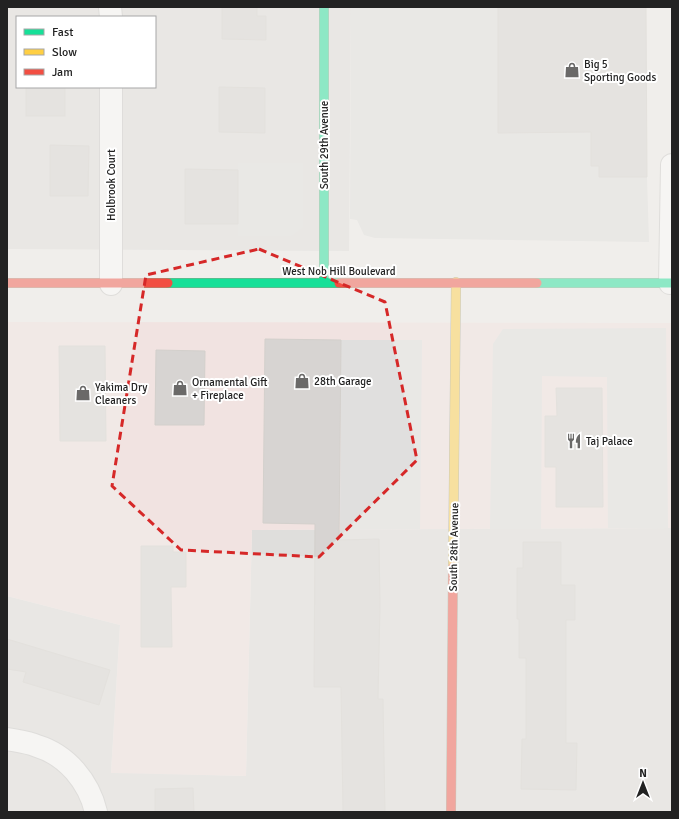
<svg xmlns="http://www.w3.org/2000/svg" width="679" height="819" font-family="Signika,sans-serif">
	<style>
		.residential { fill: #dfdedc; fill-rule: evenodd }
		.commercial { fill: #f1e3e1 }
		.parking { fill: #e0dfde }
		.building { fill: #d7d4d2; stroke: #d3d0cc }
		.lines { fill: none; stroke-linecap: round; stroke-linejoin: round }
		.street-casing { stroke: #c9c8c7; stroke-width: 24 }
		.fast-casing { stroke: #999a82; stroke-width: 10 }
		.slow-casing { stroke: #999a82; stroke-width: 10 }
		.jam-casing { stroke: #999a82; stroke-width: 10 }
		.street { stroke: #fdfcfc; stroke-width: 22 }
		.fast { stroke: #16e098; stroke-width: 9 }
		.slow { stroke: #ffcf43; stroke-width: 9 }
		.jam { stroke: #f24e42; stroke-width: 9 }
		.marked { fill: none; stroke: #d62828; stroke-width: 3; stroke-dasharray: 8 5; stroke-linejoin: round }
		.labels { text-anchor: middle; dominant-baseline: central; stroke-width: 4; stroke-linejoin: round; paint-order: stroke }
		.poi-label { font-size: 11px; fill: #222; stroke: #fff; text-anchor: start }
		.street-label { font-size: 11px; fill: #222; stroke: #fff }
	</style>
	<rect width="100%" height="100%" fill="#f0eeeb"/>
	<g class="residential">
		<path d="M7 7H351L349 251 7 249ZM17 17H155V87H17Z"/>
		<polygon points="672,528 672,812 7,812 7,596 120,625 111,772 246,776 252,530"/>
	</g>
	<polygon class="commercial" points="7,322 672,323 672,528 252,530 246,776 111,773 120,625 7,596"/>
	<g class="parking">
		<polygon points="351,7 498,7 498,133 591,132 591,165 599,166 599,177 647,177 649,242 375,238 364,235 357,220 350,219"/>
		<polygon points="238,163 303,163 303,227 291,236 238,236"/>
		<polygon points="666,328 668,528 608,528 607,377 542,376 541,529 490,529 493,344 503,329"/>
		<polygon points="341,340 422,340 420,529 340,530"/>
	</g>
	<g class="building">
		<polygon points="222,7 257,7 257,16 266,16 266,40 222,39"/>
		<polygon points="498,7 646,7 647,177 599,177 599,166 591,166 591,132 498,133"/>
		<rect x="26" y="87" width="39" height="29"/>
		<polygon points="219,87 265,88 265,133 219,132"/>
		<polygon points="50,145 89,146 88,196 50,196"/>
		<polygon points="185,169 238,170 238,224 185,224"/>
		<polygon points="265,339 341,340 339,540 379,539 380,606 378,699 383,699 385,812 343,812 341,687 314,687 315,524 263,523"/>
		<polygon points="59,346 105,346 106,441 60,441"/>
		<polygon points="156,350 205,351 204,425 155,425"/>
		<polygon points="556,388 602,388 603,507 556,507 556,467 545,467 545,416 557,416"/>
		<polygon points="523,542 561,542 561,585 575,585 575,620 566,620 566,743 577,743 576,790 521,789 522,739 526,739 526,658 519,658 519,619 517,619 517,568 523,568"/>
		<polygon points="141,546 173,546 173,552 186,552 186,587 171,587 172,647 141,647"/>
		<polygon points="7,639 110,670 99,705 23,682 26,672 7,669"/>
		<polygon points="193,788 194,812 155,812 155,789"/>
	</g>
	<g class="lines">
		<g class="street-casing">
			<g id="street">
				<polyline points="110,7 111,17"/>
				<polyline points="111,87 111,284"/>
				<polyline points="670,283 672,165"/>
				<path d="M7 739C17 741 28 742 37 746 67 755 89 782 96 812"/>
			</g>
		</g>
		<g class="fast-casing">
			<g id="fast">
				<polyline points="324,7 324,282"/>
				<polyline points="168,283 339,283"/>
				<polyline points="537,283 672,283"/>
			</g>
		</g>
		<g class="slow-casing">
			<polyline id="slow" points="453,567 456,282"/>
		</g>
		<g class="jam-casing">
			<g id="jam">
				<polyline points="7,283 168,283"/>
				<polyline points="339,283 537,283"/>
				<polyline points="451,812 453,567"/>
			</g>
		</g>
		<use href="#street" class="street"/>
		<use href="#fast" class="fast"/>
		<use href="#slow" class="slow"/>
		<use href="#jam" class="jam"/>
	</g>
	<path d="M0 0H679V819H0ZM259 249 385 302 417 460 319 557 181 550 112 486 146 275Z" fill="#f0eeeb" fill-opacity=".55" fill-rule="evenodd"/>
	<path class="marked" d="M259 249 385 302 417 460 319 557 181 550 112 486 146 275Z"/>
	<defs>
		<g id="shop-bare" transform="scale(1.2)"><path d="M-5-2.5h2.3a2.7 3.5 0 0 1 5.4 0H5L5.5 6h-11ZM-1.5-2.5h3a1.5 2.3 0 0 0-3 0Z" fill="#6a6968" stroke="#fff" stroke-width="2.5" paint-order="stroke"/></g>
		<g id="restaurant-bare" transform="scale(1.2)"><path d="M-5-6h1v4h1v-4h1v4h1v-4h1v5L-1.5 .5V6h-2V.5L-5-1ZM5-6V6H3V1.5H1.5Q1.5-4 5-6Z" fill="#6a6968" stroke="#fff" stroke-width="2.5" paint-order="stroke"/></g>
	</defs>
	<g fill-rule="evenodd">
		<use href="#shop-bare" x="572" y="70"/>
		<use href="#shop-bare" x="302" y="381"/>
		<use href="#shop-bare" x="180" y="388"/>
		<use href="#shop-bare" x="83" y="393"/>
		<use href="#restaurant-bare" x="574" y="441"/>
	</g>
	<g class="labels">
		<g class="poi-label">
			<text x="584" y="64">Big 5<tspan x="584" dy="13">Sporting Goods</tspan></text>
			<text x="314" y="381">28th Garage</text>
			<text x="192" y="382">Ornamental Gift<tspan x="192" dy="13">+ Fireplace</tspan></text>
			<text x="95" y="387">Yakima Dry<tspan x="95" dy="13">Cleaners</tspan></text>
			<text x="586" y="441">Taj Palace</text>
		</g>
		<g class="street-label">
			<text transform="translate(324 145) rotate(-90)">South 29th Avenue</text>
			<text transform="translate(111 185) rotate(-90)">Holbrook Court</text>
			<text x="339" y="271">West Nob Hill Boulevard</text>
			<text transform="translate(454 547) rotate(-89)">South 28th Avenue</text>
		</g>
	</g>
	<rect width="679" height="819" fill="none" stroke="#222222" stroke-width="16"/>
	<rect x="16" y="16" width="140" height="72" fill="#ffffff" stroke="#a7a7a7"/>
	<rect x="24" y="29" width="20" height="6" fill="#16e098" stroke="#a7a7a7"/>
	<text x="52" y="36" font-size="12" fill="#222222">Fast</text>
	<rect x="24" y="49" width="20" height="6" fill="#ffcf43" stroke="#a7a7a7"/>
	<text x="52" y="56" font-size="12" fill="#222222">Slow</text>
	<rect x="24" y="69" width="20" height="6" fill="#f24e42" stroke="#a7a7a7"/>
	<text x="52" y="76" font-size="12" fill="#222222">Jam</text>
	<g transform="translate(643 783)" stroke="#ffffff" stroke-width="3" paint-order="stroke">
	<path d="M0-3L7 15L0 10L-7 15Z" fill="#222222"/>
	<text y="-6" font-size="11" font-weight="bold" text-anchor="middle" fill="#222222">N</text>
	</g>
</svg>
